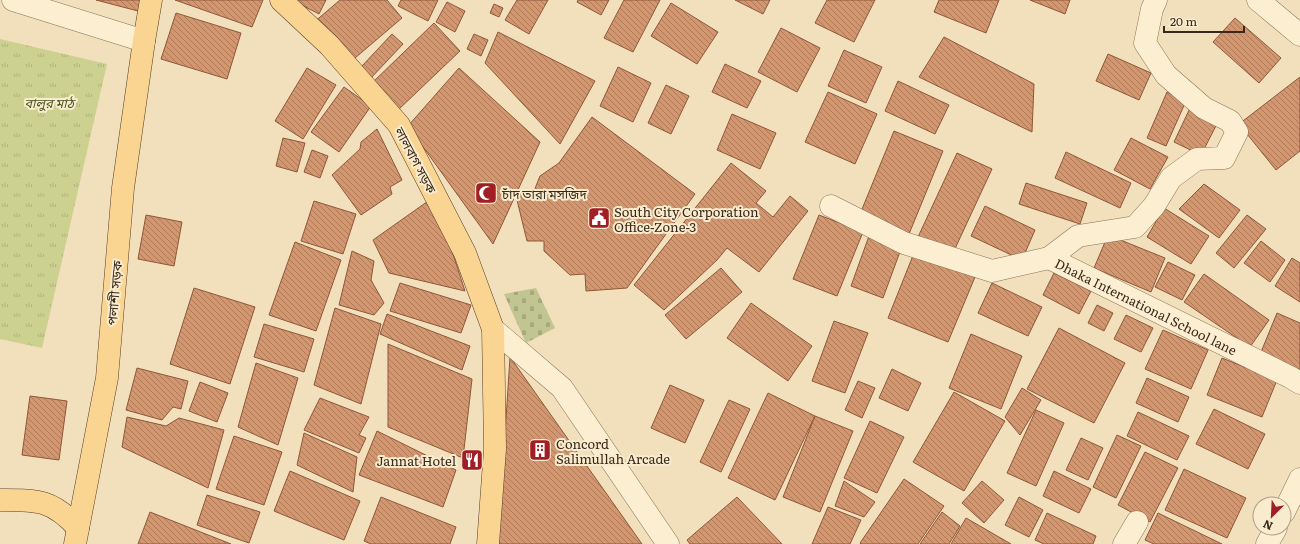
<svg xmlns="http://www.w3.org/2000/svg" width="1300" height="544" font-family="Literata,'Noto Sans Bengali',serif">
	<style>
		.cemetery { fill: url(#cemetery-stones) }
		.park { fill: url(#park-tufts) }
		.building { fill: url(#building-back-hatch); stroke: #8e5738 }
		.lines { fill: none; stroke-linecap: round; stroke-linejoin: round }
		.minor-casing { stroke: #8c7054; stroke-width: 23 }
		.major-casing { stroke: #593e2a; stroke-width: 23 }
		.minor { stroke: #fceed1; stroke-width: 22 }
		.major { stroke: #fad591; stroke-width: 22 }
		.labels { text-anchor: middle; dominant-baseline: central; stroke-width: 4; stroke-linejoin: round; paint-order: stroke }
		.park-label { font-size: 13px; font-style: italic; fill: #4c581f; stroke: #f9ebce }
		.street-label { font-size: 13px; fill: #3a291b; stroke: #f9ebce }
		.poi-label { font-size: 13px; fill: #3a291b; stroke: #f9ebce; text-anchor: start }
	</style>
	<defs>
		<pattern id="cemetery-stones" width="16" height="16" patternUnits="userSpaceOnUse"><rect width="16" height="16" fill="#c0c591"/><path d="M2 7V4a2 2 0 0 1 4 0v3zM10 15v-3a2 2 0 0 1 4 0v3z" fill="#a6a97c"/></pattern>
		<pattern id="park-tufts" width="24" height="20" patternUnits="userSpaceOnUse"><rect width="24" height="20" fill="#ccd190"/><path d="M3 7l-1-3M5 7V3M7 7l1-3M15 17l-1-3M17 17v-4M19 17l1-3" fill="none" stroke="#b0b37c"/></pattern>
		<pattern id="building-back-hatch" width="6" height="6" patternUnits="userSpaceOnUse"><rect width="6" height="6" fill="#d4966f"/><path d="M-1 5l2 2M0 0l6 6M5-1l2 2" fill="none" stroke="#ad7a5a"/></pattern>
	</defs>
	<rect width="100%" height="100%" fill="#f2e0bd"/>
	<polygon class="cemetery" points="536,288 555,328 526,343 504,294"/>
	<polygon class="park" points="0,39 107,64 42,348 0,339"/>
	<g class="building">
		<polygon points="96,0 140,0 138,11"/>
		<polygon points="175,0 263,0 252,27"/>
		<polygon points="292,0 326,0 319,14"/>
		<polygon points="340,0 387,0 402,18 348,64 313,23"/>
		<polygon points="401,0 438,0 428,21 398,6"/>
		<polygon points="517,0 548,0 529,34 505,20"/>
		<polygon points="578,0 609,0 601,15 577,2"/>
		<polygon points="624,0 660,0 633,52 604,38"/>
		<polygon points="735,0 770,0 763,14"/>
		<polygon points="827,0 875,0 854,42 815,23"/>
		<polygon points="939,0 999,0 986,33 934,12"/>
		<polygon points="1030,0 1070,0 1065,14"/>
		<polygon points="447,2 465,11 455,32 436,22"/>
		<polygon points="671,3 718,32 697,64 651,36"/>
		<polygon points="494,4 503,8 499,17 490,13"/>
		<polygon points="176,13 241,33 227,79 161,59"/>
		<polygon points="1235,18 1281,58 1259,83 1213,42"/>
		<polygon points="434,23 460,51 397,111 371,84"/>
		<polygon points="781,28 820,48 797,92 758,72"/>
		<polygon points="498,32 595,81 560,144 485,63"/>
		<polygon points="392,34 403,44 370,79 362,66"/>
		<polygon points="474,34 488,40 481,56 467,49"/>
		<polygon points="944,37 1034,84 1032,132 919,77"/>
		<polygon points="844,50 882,67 866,103 828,86"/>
		<polygon points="1108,54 1151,73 1139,100 1096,81"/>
		<polygon points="725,64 761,81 747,108 712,92"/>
		<polygon points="618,67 651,83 633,122 600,106"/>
		<polygon points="307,68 336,85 303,139 275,121"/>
		<polygon points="459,68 540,142 493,244 408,126"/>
		<polygon points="1300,77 1300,151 1276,170 1239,124"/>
		<polygon points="898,81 949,105 935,134 885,111"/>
		<polygon points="666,85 689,96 671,134 648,123"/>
		<polygon points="344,87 371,106 339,152 311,132"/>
		<polygon points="828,92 877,114 855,164 805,142"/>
		<polygon points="1167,92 1186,101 1166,146 1147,138"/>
		<polygon points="1191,106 1219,120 1201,155 1174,142"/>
		<polygon points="732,114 776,133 760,169 717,150"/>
		<polygon points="592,117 695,194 627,288 586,291 585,274 570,275 544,251 544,241 527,241 516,196 534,191 540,176 559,163"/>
		<polygon points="377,129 402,180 390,187 392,194 361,215 332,175 360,149 361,142"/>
		<polygon points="894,131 943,151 909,234 860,214"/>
		<polygon points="283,138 305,143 297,172 276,166"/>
		<polygon points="1131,138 1168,157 1150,189 1114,170"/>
		<polygon points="312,150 328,156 320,178 304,172"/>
		<polygon points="1066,152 1131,183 1120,208 1055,178"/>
		<polygon points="957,153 992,169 953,253 918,237"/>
		<polygon points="731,163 766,191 756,203 773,217 790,196 808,211 759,272 727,248 717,260 664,310 634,285"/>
		<polygon points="1026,183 1087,203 1080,224 1019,204"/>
		<polygon points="1204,184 1240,210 1219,238 1179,209"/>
		<polygon points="431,199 451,248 465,291 389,273 373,240"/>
		<polygon points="314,201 356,214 343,254 301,241"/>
		<polygon points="985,206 1035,230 1022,260 971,236"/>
		<polygon points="1164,208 1209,236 1191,264 1147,237"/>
		<polygon points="146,215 182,222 174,266 138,259"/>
		<polygon points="819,215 863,232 837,296 793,279"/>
		<polygon points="1247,215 1266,229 1234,268 1216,253"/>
		<polygon points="1108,235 1165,258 1151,292 1094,268"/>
		<polygon points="869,236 901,249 883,298 851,286"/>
		<polygon points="1261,241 1285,260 1270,282 1244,263"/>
		<polygon points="295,242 341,260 316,331 269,315"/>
		<polygon points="352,251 374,261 371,280 384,303 374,315 339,305"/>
		<polygon points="914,253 975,277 948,342 888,318"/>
		<polygon points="1292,258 1300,263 1300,302 1275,286"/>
		<polygon points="1168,262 1195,275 1182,300 1155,287"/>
		<polygon points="721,268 742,292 686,339 665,315"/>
		<polygon points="1054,273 1091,291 1079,314 1043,295"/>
		<polygon points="1204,274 1269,320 1250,347 1184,302"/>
		<polygon points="400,283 471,305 461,333 390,311"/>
		<polygon points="992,283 1042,307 1028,336 978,313"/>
		<polygon points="194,288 255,307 230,384 170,364"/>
		<polygon points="751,303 812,346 788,381 727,338"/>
		<polygon points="1097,305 1113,313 1104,331 1088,323"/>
		<polygon points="335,308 381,324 361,404 314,385"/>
		<polygon points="1277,313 1300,323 1300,374 1259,357"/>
		<polygon points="387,314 470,346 462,370 380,334"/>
		<polygon points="1126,315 1153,328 1141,352 1114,339"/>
		<polygon points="834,321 868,333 845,393 812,381"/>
		<polygon points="264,324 314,339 304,372 254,357"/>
		<polygon points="1059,328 1125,363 1094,423 1027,389"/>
		<polygon points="1163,330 1208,350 1191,389 1145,369"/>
		<polygon points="971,334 1022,356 1001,409 949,388"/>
		<polygon points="388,344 472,379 463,458 388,427"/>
		<polygon points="510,357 642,544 498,544"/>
		<polygon points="1222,358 1277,380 1262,417 1207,395"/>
		<polygon points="256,363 298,378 278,445 238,427"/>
		<polygon points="137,368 188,381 181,409 173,407 162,420 126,410"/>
		<polygon points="892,369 921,383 908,411 879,398"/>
		<polygon points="1147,378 1189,397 1178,422 1136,403"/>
		<polygon points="858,381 875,388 862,418 845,410"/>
		<polygon points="200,382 228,393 217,422 189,411"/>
		<polygon points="670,385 704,400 685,443 651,428"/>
		<polygon points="1022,388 1041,400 1020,435 1005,417"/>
		<polygon points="954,392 1005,421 964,491 913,462"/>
		<polygon points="768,393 815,416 775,500 728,478"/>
		<polygon points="30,396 67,401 59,460 22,455"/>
		<polygon points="320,398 369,417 359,435 366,438 359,453 304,430"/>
		<polygon points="729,400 750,409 721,472 700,462"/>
		<polygon points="1214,409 1265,434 1248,469 1196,444"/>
		<polygon points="1036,410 1064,423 1036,486 1007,473"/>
		<polygon points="1138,412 1189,436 1177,460 1127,436"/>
		<polygon points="815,416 853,431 820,512 783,497"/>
		<polygon points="127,417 166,426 179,418 224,430 208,488 122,447"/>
		<polygon points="870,421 904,437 877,493 844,478"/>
		<polygon points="377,431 456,470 443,507 359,475"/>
		<polygon points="304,433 357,457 353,492 297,465"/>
		<polygon points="1117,435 1141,446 1116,498 1093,487"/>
		<polygon points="234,436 282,452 264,505 216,489"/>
		<polygon points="1081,438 1103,448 1088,480 1066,470"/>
		<polygon points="1145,452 1178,468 1150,522 1118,505"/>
		<polygon points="1184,469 1246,498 1227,538 1165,510"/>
		<polygon points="290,471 360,501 344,540 274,511"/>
		<polygon points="1054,471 1091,489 1079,513 1043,496"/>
		<polygon points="904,479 944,506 918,544 861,544 860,543"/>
		<polygon points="844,481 875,502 864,517 835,506"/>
		<polygon points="982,481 1004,500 984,523 962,503"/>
		<polygon points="207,495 260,512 249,543 197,525"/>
		<polygon points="381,497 456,527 450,544 371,544 364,541"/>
		<polygon points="737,497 782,544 690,544 687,540"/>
		<polygon points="1019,497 1043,510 1029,537 1005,525"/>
		<polygon points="828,507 861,520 850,544 812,544"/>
		<polygon points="150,512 231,544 138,544"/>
		<polygon points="942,512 960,526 949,544 920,544"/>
		<polygon points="1047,513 1096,536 1093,544 1044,544 1035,540"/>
		<polygon points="1158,513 1222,544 1154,544 1145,540"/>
		<polygon points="966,518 1011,544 951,544"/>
	</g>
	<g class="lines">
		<g class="minor-casing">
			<g id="minor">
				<polyline points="13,0 144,41"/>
				<polyline points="1258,0 1300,35"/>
				<path id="s1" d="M831 206 904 243 992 271 1049 258 1290 377 1300 383"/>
				<polyline points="1049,258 1078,236 1135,227 1154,206 1171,178 1197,159 1224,158 1237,132 1230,121 1204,108 1166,75 1145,43 1152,9 1156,0"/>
				<polyline points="493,329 562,388 668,544"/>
				<polyline points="1284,512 1300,479"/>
				<polyline points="1124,544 1137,522"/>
				<polyline points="1267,544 1276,528"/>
			</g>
		</g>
		<g class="major-casing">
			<g id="major">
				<polyline points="281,0 329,45 399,125 465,253 493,329 495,449 488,544"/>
				<path d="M0 500C37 500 52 499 78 528"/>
				<polyline points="75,544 107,378 123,188 144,41 151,0"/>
			</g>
		</g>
		<use href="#minor" class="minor"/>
		<use href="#major" class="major"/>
	</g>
	<defs>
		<g id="mosque-square" transform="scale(1.15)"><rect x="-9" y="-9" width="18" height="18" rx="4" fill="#a11e24" stroke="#f9ebce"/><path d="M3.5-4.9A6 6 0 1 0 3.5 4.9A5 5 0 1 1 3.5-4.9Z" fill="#fff"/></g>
		<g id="civic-square" transform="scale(1.15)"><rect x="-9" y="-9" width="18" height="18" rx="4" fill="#a11e24" stroke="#f9ebce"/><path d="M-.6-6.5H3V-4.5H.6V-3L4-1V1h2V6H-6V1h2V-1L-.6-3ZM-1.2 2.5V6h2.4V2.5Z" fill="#fff"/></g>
		<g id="building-square" transform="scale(1.15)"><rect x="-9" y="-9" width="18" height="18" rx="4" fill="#a11e24" stroke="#f9ebce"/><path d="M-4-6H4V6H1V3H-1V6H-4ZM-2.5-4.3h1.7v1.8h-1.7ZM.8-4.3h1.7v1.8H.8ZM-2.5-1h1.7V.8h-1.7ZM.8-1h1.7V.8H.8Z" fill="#fff"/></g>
		<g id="restaurant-square" transform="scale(1.15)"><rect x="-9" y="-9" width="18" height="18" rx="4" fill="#a11e24" stroke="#f9ebce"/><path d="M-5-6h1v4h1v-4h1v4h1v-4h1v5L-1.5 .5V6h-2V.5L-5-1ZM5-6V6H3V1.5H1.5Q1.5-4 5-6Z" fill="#fff"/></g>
	</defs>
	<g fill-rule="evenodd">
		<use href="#mosque-square" x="486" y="193"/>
		<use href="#civic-square" x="599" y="218"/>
		<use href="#building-square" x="540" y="450"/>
		<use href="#restaurant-square" x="472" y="460"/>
	</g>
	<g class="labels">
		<g class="park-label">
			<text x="49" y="102">বালুর মাঠ</text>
		</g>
		<g class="street-label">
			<text transform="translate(416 160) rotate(62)">লালবাগ সড়ক</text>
			<text transform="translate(114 293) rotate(-85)">পলাশী সড়ক</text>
			<text stroke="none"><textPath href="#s1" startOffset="341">Dhaka International School lane</textPath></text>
		</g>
		<g class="poi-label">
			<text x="502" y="193">চাঁদ তারা মসজিদ</text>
			<text x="614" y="211">South City Corporation<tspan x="614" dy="15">Office-Zone-3</tspan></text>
			<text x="556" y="443">Concord<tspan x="556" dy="15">Salimullah Arcade</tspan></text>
			<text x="456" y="460" text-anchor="end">Jannat Hotel</text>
		</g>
	</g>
	<g transform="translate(1272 516) rotate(204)"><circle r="19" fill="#f9ebce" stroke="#ad9d86"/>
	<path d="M0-3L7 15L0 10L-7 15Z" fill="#a11e24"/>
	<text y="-6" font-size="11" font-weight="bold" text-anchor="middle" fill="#3a291b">N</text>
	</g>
	<path d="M1164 26v6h80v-6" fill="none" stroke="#3a291b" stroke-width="2"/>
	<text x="1170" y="26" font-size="12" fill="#3a291b" stroke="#f9ebce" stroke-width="3" paint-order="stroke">20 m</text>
</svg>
